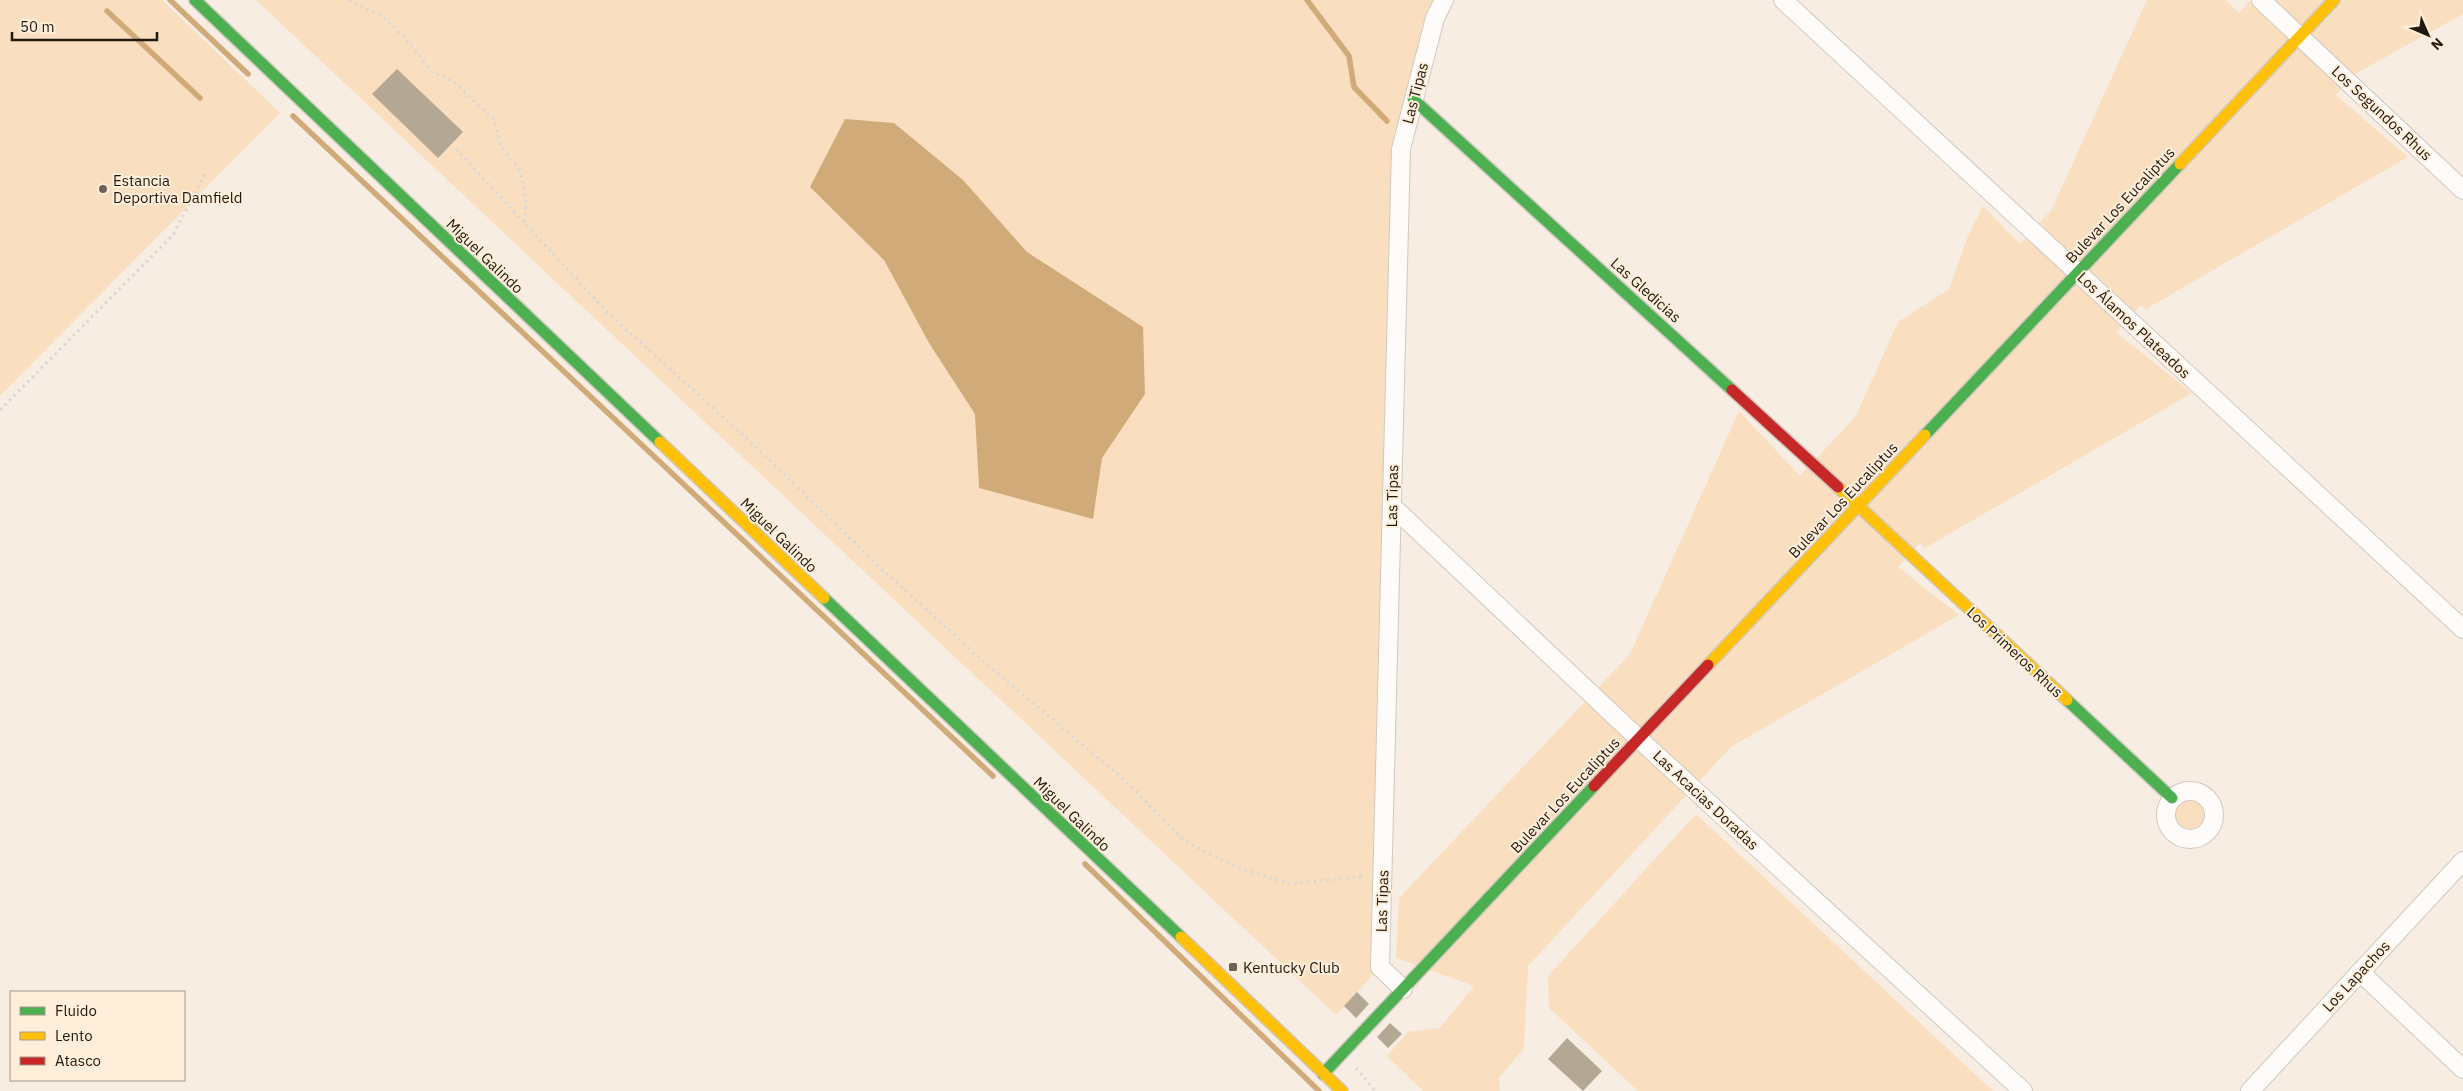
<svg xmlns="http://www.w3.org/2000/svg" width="2463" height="1091" font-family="'IBM Plex Sans',sans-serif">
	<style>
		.green { fill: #f9dfc0 }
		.water { fill: #d0aa78 }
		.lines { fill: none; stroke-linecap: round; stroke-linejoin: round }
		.stream { stroke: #d0aa78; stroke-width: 5.5 }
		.building { fill: #b4a794 }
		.street-casing { stroke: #d1c8be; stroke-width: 20 }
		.fast-casing { stroke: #d1c8be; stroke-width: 14 }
		.slow-casing { stroke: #d1c8be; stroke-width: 14 }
		.jam-casing { stroke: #d1c8be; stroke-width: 14 }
		.path { stroke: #dad8d4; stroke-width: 3; stroke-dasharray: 2.5 4; stroke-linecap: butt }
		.street { stroke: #fefcfb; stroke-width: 18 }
		.fast { stroke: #4caf50; stroke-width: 11 }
		.slow { stroke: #ffc107; stroke-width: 11 }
		.jam { stroke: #c62828; stroke-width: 11 }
		.poi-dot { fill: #6b635a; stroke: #ffeeda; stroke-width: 2 }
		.labels { text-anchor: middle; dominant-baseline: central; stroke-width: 4; stroke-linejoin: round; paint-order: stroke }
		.street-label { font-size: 15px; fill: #201910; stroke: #ffeeda }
		.poi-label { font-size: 15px; fill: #201910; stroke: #ffeeda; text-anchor: start }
	</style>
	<rect width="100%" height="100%" fill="#f7ede2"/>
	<g class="green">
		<polygon points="0,0 162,0 280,113 0,396"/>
		<polygon points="256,0 1444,0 1401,149 1380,967 1336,1015"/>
		<polygon points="2147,0 2226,0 2239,13 2251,0 2463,0 2463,14 2355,74 2336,95 2408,157 2146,309 2141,305 2116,332 2192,393 1925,548 1920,543 1898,567 1959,615 1731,747 1528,966 1524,1048 1499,1078 1500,1091 1423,1091 1387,1056 1408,1032 1440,1028 1474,986 1396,958 1399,898 1630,654 1739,411 1800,476 1856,416 1898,322 1949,289 1968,236 1983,206 2020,244 2052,209"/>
		<circle cx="2190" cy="815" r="18"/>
		<polygon points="1696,814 1993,1091 1638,1091 1549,1008 1548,976"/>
	</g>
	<polygon class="water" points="845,119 894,123 963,180 1027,252 1143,327 1145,394 1102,458 1093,519 979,488 975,414 929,343 884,260 810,187"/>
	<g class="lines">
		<g class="stream">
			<polyline points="170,0 248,74"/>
			<polyline points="1307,0 1349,56 1354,87 1387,121"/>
			<polyline points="107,11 200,98"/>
			<polyline points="293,116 993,776"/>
			<polyline points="1085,864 1319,1091"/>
		</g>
	</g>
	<g class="building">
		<polygon points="397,69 463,132 438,158 372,94"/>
		<polygon points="1357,992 1369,1004 1356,1018 1344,1006"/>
		<polygon points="1390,1023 1402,1034 1388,1048 1377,1037"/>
		<polygon points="1567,1038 1602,1071 1583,1091 1548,1059"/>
	</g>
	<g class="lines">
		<g class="street-casing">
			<g id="street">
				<polyline points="1783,0 2463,629"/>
				<polyline points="2261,0 2463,190"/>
				<polyline points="1392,506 1639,739 2023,1091"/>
				<circle cx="2190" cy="815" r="24"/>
				<polyline points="2360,972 2463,1069"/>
				<polyline points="1403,989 1380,967 1401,149 1435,18 1444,0"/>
				<polyline points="2250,1091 2463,861"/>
			</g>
		</g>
		<g class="fast-casing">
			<g id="fast">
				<polyline points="195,0 660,442"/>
				<polyline points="1413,99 1732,390"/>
				<polyline points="1925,435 2180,164"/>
				<polyline points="824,598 1181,937"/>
				<polyline points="2067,700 2172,798"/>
				<polyline points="1323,1074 1594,786"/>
			</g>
		</g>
		<g class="slow-casing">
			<g id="slow">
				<polyline points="2180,164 2334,0"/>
				<polyline points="660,442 824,598"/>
				<polyline points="1838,487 2067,700"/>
				<polyline points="1708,665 1925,435"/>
				<polyline points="1181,937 1342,1091"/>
			</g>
		</g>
		<g class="jam-casing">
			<g id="jam">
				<polyline points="1732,390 1838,487"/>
				<polyline points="1594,786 1708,665"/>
			</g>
		</g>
		<g class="path">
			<polyline points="349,0 382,16 407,40 432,72 452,80 494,120 500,144 520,171 526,199 524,224"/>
			<polyline points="456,149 606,311 756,447 872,560 984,662 1127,782 1184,841 1236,867 1290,884 1366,876"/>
			<polyline points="0,410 173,235 205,174"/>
			<polyline points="1356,1068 1375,1091"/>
		</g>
		<use href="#street" class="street"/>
		<use href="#fast" class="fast"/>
		<use href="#slow" class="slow"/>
		<use href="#jam" class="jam"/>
	</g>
	<g class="poi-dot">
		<circle cx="103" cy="189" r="5"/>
		<rect x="1228" y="962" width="10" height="10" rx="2.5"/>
	</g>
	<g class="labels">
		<g class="street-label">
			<text transform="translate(1415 93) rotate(-75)">Las Tipas</text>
			<text transform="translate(2382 113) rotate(43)">Los Segundos Rhus</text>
			<text transform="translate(2120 205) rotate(-47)">Bulevar Los Eucaliptus</text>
			<text transform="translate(485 256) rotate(44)">Miguel Galindo</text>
			<text transform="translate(1646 290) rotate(42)">Las Gledicias</text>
			<text transform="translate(2134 325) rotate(43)">Los Álamos Plateados</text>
			<text transform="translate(1392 496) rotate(-89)">Las Tipas</text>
			<text transform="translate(1843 500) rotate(-47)">Bulevar Los Eucaliptus</text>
			<text transform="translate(779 535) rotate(44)">Miguel Galindo</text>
			<text transform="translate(2015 652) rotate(43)">Los Primeros Rhus</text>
			<text transform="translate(1565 795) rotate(-47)">Bulevar Los Eucaliptus</text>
			<text transform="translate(1706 800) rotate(43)">Las Acacias Doradas</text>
			<text transform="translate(1072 814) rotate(44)">Miguel Galindo</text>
			<text transform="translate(1382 901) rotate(-88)">Las Tipas</text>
			<text transform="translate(2356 976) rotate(-47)">Los Lapachos</text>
		</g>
		<g class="poi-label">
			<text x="113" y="180">Estancia<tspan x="113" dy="17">Deportiva Damfield</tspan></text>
			<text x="1243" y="967">Kentucky Club</text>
		</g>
	</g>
	<rect x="10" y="991" width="175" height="90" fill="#ffeeda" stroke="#a69989"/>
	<rect x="20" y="1007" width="25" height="8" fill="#4caf50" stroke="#a69989"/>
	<text x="55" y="1016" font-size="15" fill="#201910">Fluido</text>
	<rect x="20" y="1032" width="25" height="8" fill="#ffc107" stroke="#a69989"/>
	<text x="55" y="1041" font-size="15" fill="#201910">Lento</text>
	<rect x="20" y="1057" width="25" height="8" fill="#c62828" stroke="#a69989"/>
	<text x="55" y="1066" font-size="15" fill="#201910">Atasco</text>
	<g transform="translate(2428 35) rotate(135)" stroke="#ffeeda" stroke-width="4" paint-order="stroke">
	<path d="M0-4L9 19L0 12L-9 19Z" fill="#201910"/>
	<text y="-8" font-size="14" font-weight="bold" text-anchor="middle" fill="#201910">N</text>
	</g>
	<path d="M12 32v8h145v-8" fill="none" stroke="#201910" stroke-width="2.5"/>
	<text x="20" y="32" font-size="15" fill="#201910" stroke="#ffeeda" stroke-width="4" paint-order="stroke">50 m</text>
</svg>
